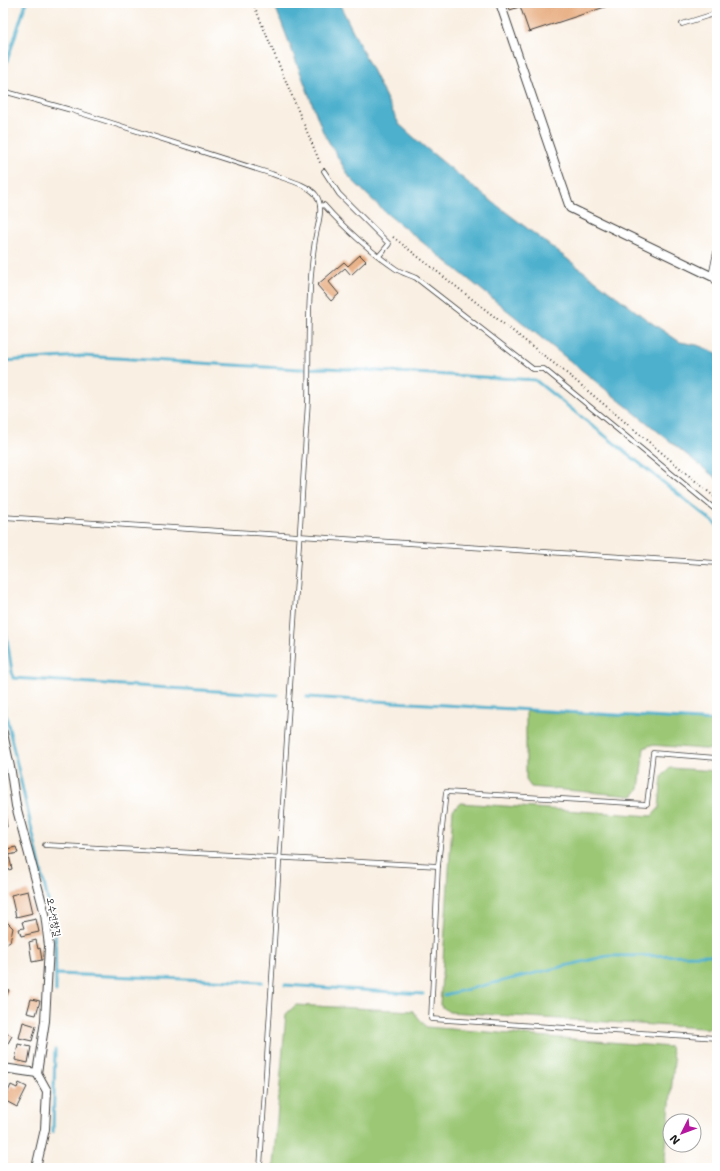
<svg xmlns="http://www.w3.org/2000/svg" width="720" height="1171" font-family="'Shantell Sans','Poor Story',sans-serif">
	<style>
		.green { fill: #9cc876; stroke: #5c7249 }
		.water { fill: #4eb0cd; stroke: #356674 }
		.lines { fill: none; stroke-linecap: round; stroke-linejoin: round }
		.stream { stroke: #4eb0cd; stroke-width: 3 }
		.building { fill: #e5a574 }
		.service-casing { stroke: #3d3c3a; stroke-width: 5.5 }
		.minor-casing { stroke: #3d3c3a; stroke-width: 10 }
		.path { stroke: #3d3c3a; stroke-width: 2; stroke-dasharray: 1 3; stroke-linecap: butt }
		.service { stroke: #fff; stroke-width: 4 }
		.minor { stroke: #fff; stroke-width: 8 }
		.labels { text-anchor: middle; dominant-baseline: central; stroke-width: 3.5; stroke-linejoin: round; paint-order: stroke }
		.street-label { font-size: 10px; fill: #1c1c1c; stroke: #fff }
	</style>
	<rect width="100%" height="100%" fill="#fff"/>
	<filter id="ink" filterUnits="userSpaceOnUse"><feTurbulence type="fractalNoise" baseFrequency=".025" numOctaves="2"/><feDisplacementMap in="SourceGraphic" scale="8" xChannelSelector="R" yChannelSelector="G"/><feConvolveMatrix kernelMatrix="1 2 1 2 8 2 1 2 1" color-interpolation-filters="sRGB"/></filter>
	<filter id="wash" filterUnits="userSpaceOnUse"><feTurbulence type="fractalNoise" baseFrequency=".012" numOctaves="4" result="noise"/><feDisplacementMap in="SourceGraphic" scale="16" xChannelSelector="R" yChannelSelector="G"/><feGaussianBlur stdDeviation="0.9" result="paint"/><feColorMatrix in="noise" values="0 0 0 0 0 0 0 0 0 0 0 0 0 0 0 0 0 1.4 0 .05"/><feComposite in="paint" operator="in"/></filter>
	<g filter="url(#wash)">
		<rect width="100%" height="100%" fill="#f9efe2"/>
		<g class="green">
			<polygon points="526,711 717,721 717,750 651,745 644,748 639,789 633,796 531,787 526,780"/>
			<polygon points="670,768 717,771 717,1029 449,1012 440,1005 453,810 460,803 652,816 659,808 662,776"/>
			<polygon points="296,1005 413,1011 426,1027 670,1047 674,1061 664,1168 275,1168 273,1166 286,1014"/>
		</g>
		<polygon class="water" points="274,3 339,3 399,124 420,143 477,190 646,319 680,342 697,345 717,353 717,479 386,213 350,178 323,132"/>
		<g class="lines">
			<g class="stream">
				<polyline points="3,73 26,3"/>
				<polyline points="3,361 82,356 299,369 327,368 535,380 717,525"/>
				<polyline points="3,619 5,627 13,678 277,695"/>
				<polyline points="307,697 717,721"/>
				<polyline points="3,702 55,932 56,992"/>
				<polyline points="56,974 262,982"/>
				<polyline points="285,985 423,994"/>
				<polyline points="444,995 607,956 717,955"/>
				<polyline points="53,1132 55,1050"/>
			</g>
		</g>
		<g id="blocks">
			<g class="building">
				<polygon points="508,3 518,3 519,7 510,10"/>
				<polygon points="519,3 617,3 529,32"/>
				<polygon points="360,255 366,261 351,275 345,268 329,282 339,294 331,301 317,285 344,262 348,266"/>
				<polygon points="3,806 4,806 7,827 3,828"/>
				<polygon points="16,847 18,853 9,855 12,869 5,871 3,863 3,850"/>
				<polygon points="28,891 33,913 16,917 11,895"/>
				<polygon points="3,918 13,928 10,942 7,944 3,939"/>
				<polygon points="36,919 39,932 21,936 19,929 24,928 22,922"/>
				<polygon points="36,940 38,949 40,948 42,960 32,962 29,942"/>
				<polygon points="3,987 9,990 6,997 3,995"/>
				<polygon points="31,999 40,1001 36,1015 27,1013"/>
				<polygon points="23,1022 36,1026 32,1041 19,1038"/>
				<polygon points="3,1031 12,1036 7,1045 3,1043"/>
				<polygon points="18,1044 31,1047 28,1063 15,1060"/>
				<polygon points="19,1083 27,1087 17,1107 4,1100 11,1085 17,1088"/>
			</g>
		</g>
	</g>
	<g filter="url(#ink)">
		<use href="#blocks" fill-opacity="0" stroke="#3d3c3a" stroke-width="1"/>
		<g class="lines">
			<g class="service-casing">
				<g id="service">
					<polyline points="682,24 717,13"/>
					<path d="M3 91 71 110 272 174C284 179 308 184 316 195 325 208 317 226 315 240 307 293 309 347 308 401L260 1168"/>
					<polyline points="324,171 339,194 389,244 379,256"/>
					<path d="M320 206 324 205C343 227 372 253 396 269 402 273 410 275 416 278L533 369H544L717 511"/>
					<polyline points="717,247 711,276 717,285"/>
					<polyline points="3,517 717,563"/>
					<polyline points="717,758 653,753 647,804 446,792 438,866 431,1019 717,1038"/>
					<polyline points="45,845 438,866"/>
				</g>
			</g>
			<g class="minor-casing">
				<g id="minor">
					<polyline points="500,3 570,208 711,276"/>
					<polyline points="3,733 11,772 16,806 45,914 49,946 45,1021 37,1073 3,1068"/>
					<polyline points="36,1168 45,1129 47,1091 37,1073"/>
				</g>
			</g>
			<g class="path">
				<polyline points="253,3 321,165"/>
				<polyline points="393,237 570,376 717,499"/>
			</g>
			<use href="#service" class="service"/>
			<use href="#minor" class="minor"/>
		</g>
	</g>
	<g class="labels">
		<g class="street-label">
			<text transform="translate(54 917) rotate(79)">오수선창길</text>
		</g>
	</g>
	<rect width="720" height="1171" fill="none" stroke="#fff" stroke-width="16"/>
	<g transform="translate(682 1133) rotate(228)"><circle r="19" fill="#ffffff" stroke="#a4a4a4"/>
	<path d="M0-3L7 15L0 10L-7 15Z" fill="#b5179e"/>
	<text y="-6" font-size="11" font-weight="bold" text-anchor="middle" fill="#1c1c1c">N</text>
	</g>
</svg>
